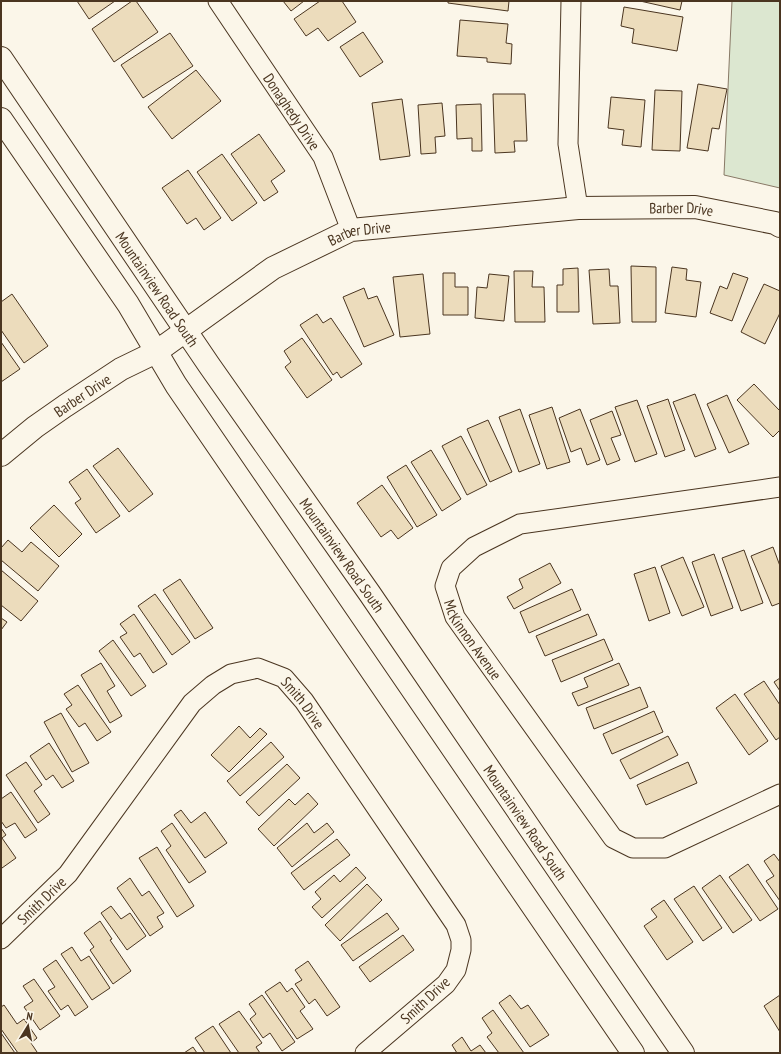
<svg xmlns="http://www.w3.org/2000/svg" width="781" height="1054" font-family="'PT Sans Narrow',sans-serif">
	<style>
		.green { fill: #dce7d0; stroke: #887966 }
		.building { fill: #ecdcbc; stroke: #4a3520 }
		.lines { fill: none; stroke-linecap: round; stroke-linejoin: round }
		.minor-casing { stroke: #4a3520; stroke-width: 21 }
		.tertiary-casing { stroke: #4a3520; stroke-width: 24 }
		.secondary-casing { stroke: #4a3520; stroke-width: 24 }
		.minor { stroke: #fbf6e9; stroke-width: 19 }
		.tertiary { stroke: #fbf6e9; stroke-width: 22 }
		.secondary { stroke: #fbf6e9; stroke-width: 22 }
		.labels { text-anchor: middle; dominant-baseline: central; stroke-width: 3; stroke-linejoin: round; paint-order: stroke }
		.street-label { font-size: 15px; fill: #4a3520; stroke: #fbf6e9 }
	</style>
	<rect width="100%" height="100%" fill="#fbf6e9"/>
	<polygon class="green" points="732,1 780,1 780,188 724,175"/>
	<g class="building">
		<polygon points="77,1 115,1 89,19"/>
		<polygon points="132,1 136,1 158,32 114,62 92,29"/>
		<polygon points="283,1 304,1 291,11"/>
		<polygon points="320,1 342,1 356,22 328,41 318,28 306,36 294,19"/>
		<polygon points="448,1 509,1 508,11 448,3"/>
		<polygon points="640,1 682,1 680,10"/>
		<polygon points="624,7 683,17 677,51 632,43 634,29 621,26"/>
		<polygon points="460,20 508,24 506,43 512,44 511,64 487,62 487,58 457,56"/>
		<polygon points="363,32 383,62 360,77 340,47"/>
		<polygon points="170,33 193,66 143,98 121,65"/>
		<polygon points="196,70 221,101 172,139 148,107"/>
		<polygon points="698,84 727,89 719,129 712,128 708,151 687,148"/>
		<polygon points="655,90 682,91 680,151 652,150"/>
		<polygon points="493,94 525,94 527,141 514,141 515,152 495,153"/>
		<polygon points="611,97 645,100 641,147 622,145 624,130 608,128"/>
		<polygon points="402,99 410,156 380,160 372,103"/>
		<polygon points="442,103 445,136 435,137 436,153 421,154 418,105"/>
		<polygon points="481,104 482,151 472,151 472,138 457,139 456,105"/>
		<polygon points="259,134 285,171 271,181 278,192 264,201 231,154"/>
		<polygon points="222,154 257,203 232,221 197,172"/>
		<polygon points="188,170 221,218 204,230 196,218 187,224 162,188"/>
		<polygon points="631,266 656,267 656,322 632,322"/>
		<polygon points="672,267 687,269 686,280 701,282 696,317 665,313"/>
		<polygon points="578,268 579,312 557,312 557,285 563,285 563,269"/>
		<polygon points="609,269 610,286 618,286 620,323 593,324 589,270"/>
		<polygon points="514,271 533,271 532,287 544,287 545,322 515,322"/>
		<polygon points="443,273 455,273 455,287 468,287 468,315 443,315"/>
		<polygon points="733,273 748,278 732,321 710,313 720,286 727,289"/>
		<polygon points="423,274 430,334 400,337 393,277"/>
		<polygon points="489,274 509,276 504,321 475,318 477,287 487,288"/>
		<polygon points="764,284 780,291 780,313 765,344 741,332"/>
		<polygon points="364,288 368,299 377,296 394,335 364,347 343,297"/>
		<polygon points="12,294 48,346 24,363 1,330 1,302"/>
		<polygon points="317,314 323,323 331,318 362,364 341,378 337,372 333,375 300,325"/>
		<polygon points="302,338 332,380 307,398 285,367 291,362 284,351"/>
		<polygon points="1,342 20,369 1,382"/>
		<polygon points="754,384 780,411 780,430 773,437 737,400"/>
		<polygon points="695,394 716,449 695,457 673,402"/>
		<polygon points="727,395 749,444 729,453 707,404"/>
		<polygon points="668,399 685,450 665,457 647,406"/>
		<polygon points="637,400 657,454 635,462 615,407"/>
		<polygon points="552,407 570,462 547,469 529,415"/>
		<polygon points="520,409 540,464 519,472 499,417"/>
		<polygon points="580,409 600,460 587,465 581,448 571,452 559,418"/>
		<polygon points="612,411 621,435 611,438 620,460 607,465 590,420"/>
		<polygon points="488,420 512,472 490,482 467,429"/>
		<polygon points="461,436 487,485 467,495 442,446"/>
		<polygon points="118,448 153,494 129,512 93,466"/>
		<polygon points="431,450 461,499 442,511 411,462"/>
		<polygon points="406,465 437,515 417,527 387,477"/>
		<polygon points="87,469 120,516 96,533 75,503 81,499 69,482"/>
		<polygon points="382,485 413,528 398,539 391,530 381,537 357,503"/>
		<polygon points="54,505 82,534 59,557 30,528"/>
		<polygon points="8,540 22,552 31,542 59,566 38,591 1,560 1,548"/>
		<polygon points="773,547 780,566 780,603 772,606 751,556"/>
		<polygon points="744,550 763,603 741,611 722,558"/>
		<polygon points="714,554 733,608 711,616 692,562"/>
		<polygon points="683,557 704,607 682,616 661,566"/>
		<polygon points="550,563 561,583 514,609 507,597 523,588 519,579"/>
		<polygon points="655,567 670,613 649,621 634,574"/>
		<polygon points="1,570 38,601 21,621 1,605"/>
		<polygon points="180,579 213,628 195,639 163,590"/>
		<polygon points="572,589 581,610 529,633 520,612"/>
		<polygon points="155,594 190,642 172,655 138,606"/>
		<polygon points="134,614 167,664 153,673 140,653 134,657 120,637 127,633 120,624"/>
		<polygon points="588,614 597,635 545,656 536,636"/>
		<polygon points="1,618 7,622 1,630"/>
		<polygon points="604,639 613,660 561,682 552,660"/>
		<polygon points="113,640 146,686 131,696 99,651"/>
		<polygon points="101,663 115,686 107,691 122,716 110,723 81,675"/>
		<polygon points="619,663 629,685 578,706 572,693 588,687 584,678"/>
		<polygon points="780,678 780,691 774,682"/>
		<polygon points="764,681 780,705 780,737 776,740 744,694"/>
		<polygon points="78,685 111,732 97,741 85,723 79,727 66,709 72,705 64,694"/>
		<polygon points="640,687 648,707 594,729 586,708"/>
		<polygon points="735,694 768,741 749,755 716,708"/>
		<polygon points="654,711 663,732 612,754 603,734"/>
		<polygon points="61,713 89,763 72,772 44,722"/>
		<polygon points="239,726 250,738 260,728 267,734 229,772 211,755"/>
		<polygon points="668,736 678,755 630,779 620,760"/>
		<polygon points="271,742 284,757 240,796 227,781"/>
		<polygon points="49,743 74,781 62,788 53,775 46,780 30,756"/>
		<polygon points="26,762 42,785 34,791 50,814 38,823 6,775"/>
		<polygon points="688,762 697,783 646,805 637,785"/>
		<polygon points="287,764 300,778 259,816 246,802"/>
		<polygon points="11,792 37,830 25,838 15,823 6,828 1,821 1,799"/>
		<polygon points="308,793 318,804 274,846 258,829 289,799 295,805"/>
		<polygon points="181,810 191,823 205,812 227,843 205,858 174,815"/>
		<polygon points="172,823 206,872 189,883 166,850 171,846 161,831"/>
		<polygon points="307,823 314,833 327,823 334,832 292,867 277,848"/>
		<polygon points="1,828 6,835 2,838 16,858 2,868 1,866"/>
		<polygon points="337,839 350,855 304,890 291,873"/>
		<polygon points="157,847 194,906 177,917 139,858"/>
		<polygon points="774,854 780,862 780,901 766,881 774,876 764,861"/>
		<polygon points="748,864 778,909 760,921 729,877"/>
		<polygon points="356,867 366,878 322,918 312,907 321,899 315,892 334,875 340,882"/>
		<polygon points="720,875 752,920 733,933 702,888"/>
		<polygon points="130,878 142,896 149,891 164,913 157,917 163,927 150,936 117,888"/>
		<polygon points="367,884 382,900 340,941 325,925"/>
		<polygon points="694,886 722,928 703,941 674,899"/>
		<polygon points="664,900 693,942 667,960 644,926 657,917 651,909"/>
		<polygon points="111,906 121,919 130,913 146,936 127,950 101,913"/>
		<polygon points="387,913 399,929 353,961 341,945"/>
		<polygon points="100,921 112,939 110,940 131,971 113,984 90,950 94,947 84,933"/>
		<polygon points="403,935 414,950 370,982 359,967"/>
		<polygon points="72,947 81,961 89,956 110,988 92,1000 61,954"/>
		<polygon points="56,960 88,1007 75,1016 68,1005 61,1010 48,991 55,987 43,969"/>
		<polygon points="308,961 340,1007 327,1016 315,999 309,1004 295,984 302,980 295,970"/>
		<polygon points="34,979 60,1016 40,1030 24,1007 33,1001 23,986"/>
		<polygon points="280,982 287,992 292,988 305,1007 300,1011 313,1029 297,1039 265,992"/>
		<polygon points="262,995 295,1042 282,1051 270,1033 263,1038 250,1019 256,1014 249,1004"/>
		<polygon points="510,995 521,1009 528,1005 549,1035 530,1047 499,1003"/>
		<polygon points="780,995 780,1032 764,1006"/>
		<polygon points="4,1005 17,1024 24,1019 37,1038 31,1043 37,1052 36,1053 18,1053 1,1029 1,1007"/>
		<polygon points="493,1010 524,1053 499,1053 487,1037 492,1033 482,1018"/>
		<polygon points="239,1011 262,1043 256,1047 260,1053 239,1053 219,1024"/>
		<polygon points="213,1026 231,1053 205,1053 195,1038"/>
		<polygon points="1,1033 15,1053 1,1053"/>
		<polygon points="462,1037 471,1051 480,1045 486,1053 457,1053 452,1045"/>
		<polygon points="193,1047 197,1053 184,1053"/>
	</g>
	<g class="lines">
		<g class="minor-casing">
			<g id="minor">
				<path id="s1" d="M218 1 323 157 351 230"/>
				<polyline points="571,1 568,144 578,208"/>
				<path id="s2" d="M780 487 520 524 474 547 451 568 445 586 455 617 613 838 633 848H665L780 794"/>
				<path id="s3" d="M1 939 68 874 192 703 213 685 231 674 258 668 284 678 304 701 456 925 461 940V950L456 970 446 984 365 1053"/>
			</g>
		</g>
		<g class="tertiary-casing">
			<g id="tertiary">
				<path id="s4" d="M1 455 35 427 65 406 121 369 156 352 273 268 351 230 578 208 695 207 775 223 780 226"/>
			</g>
		</g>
		<g class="secondary-casing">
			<g id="secondary">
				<path id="s5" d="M1 58 209 365 370 594 683 1053"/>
				<polyline points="1,119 128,304 176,385 633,1053"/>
			</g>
		</g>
		<use href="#minor" class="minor"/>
		<use href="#tertiary" class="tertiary"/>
		<use href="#secondary" class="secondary"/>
	</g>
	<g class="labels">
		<g class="street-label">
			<text stroke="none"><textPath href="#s1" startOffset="133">Donaghedy Drive</textPath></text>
			<text stroke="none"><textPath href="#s4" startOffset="749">Barber Drive</textPath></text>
			<text stroke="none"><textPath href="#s4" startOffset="425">Barber Drive</textPath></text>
			<text stroke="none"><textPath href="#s5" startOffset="279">Mountainview Road South</textPath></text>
			<text stroke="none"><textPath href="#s4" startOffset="101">Barber Drive</textPath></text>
			<text stroke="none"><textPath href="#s5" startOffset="603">Mountainview Road South</textPath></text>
			<text stroke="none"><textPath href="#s2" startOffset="425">McKinnon Avenue</textPath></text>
			<text stroke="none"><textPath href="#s3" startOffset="440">Smith Drive</textPath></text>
			<text stroke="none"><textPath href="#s5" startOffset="927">Mountainview Road South</textPath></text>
			<text stroke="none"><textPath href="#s3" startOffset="56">Smith Drive</textPath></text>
			<text transform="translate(425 1000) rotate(-43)">Smith Drive</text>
		</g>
	</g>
	<rect width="781" height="1054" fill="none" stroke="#4a3520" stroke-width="4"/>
	<g transform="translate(28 1026) rotate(10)" stroke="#fbf6e9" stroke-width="3" paint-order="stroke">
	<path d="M0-3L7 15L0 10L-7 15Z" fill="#4a3520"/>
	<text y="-6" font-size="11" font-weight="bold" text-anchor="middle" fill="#4a3520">N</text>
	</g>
</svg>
